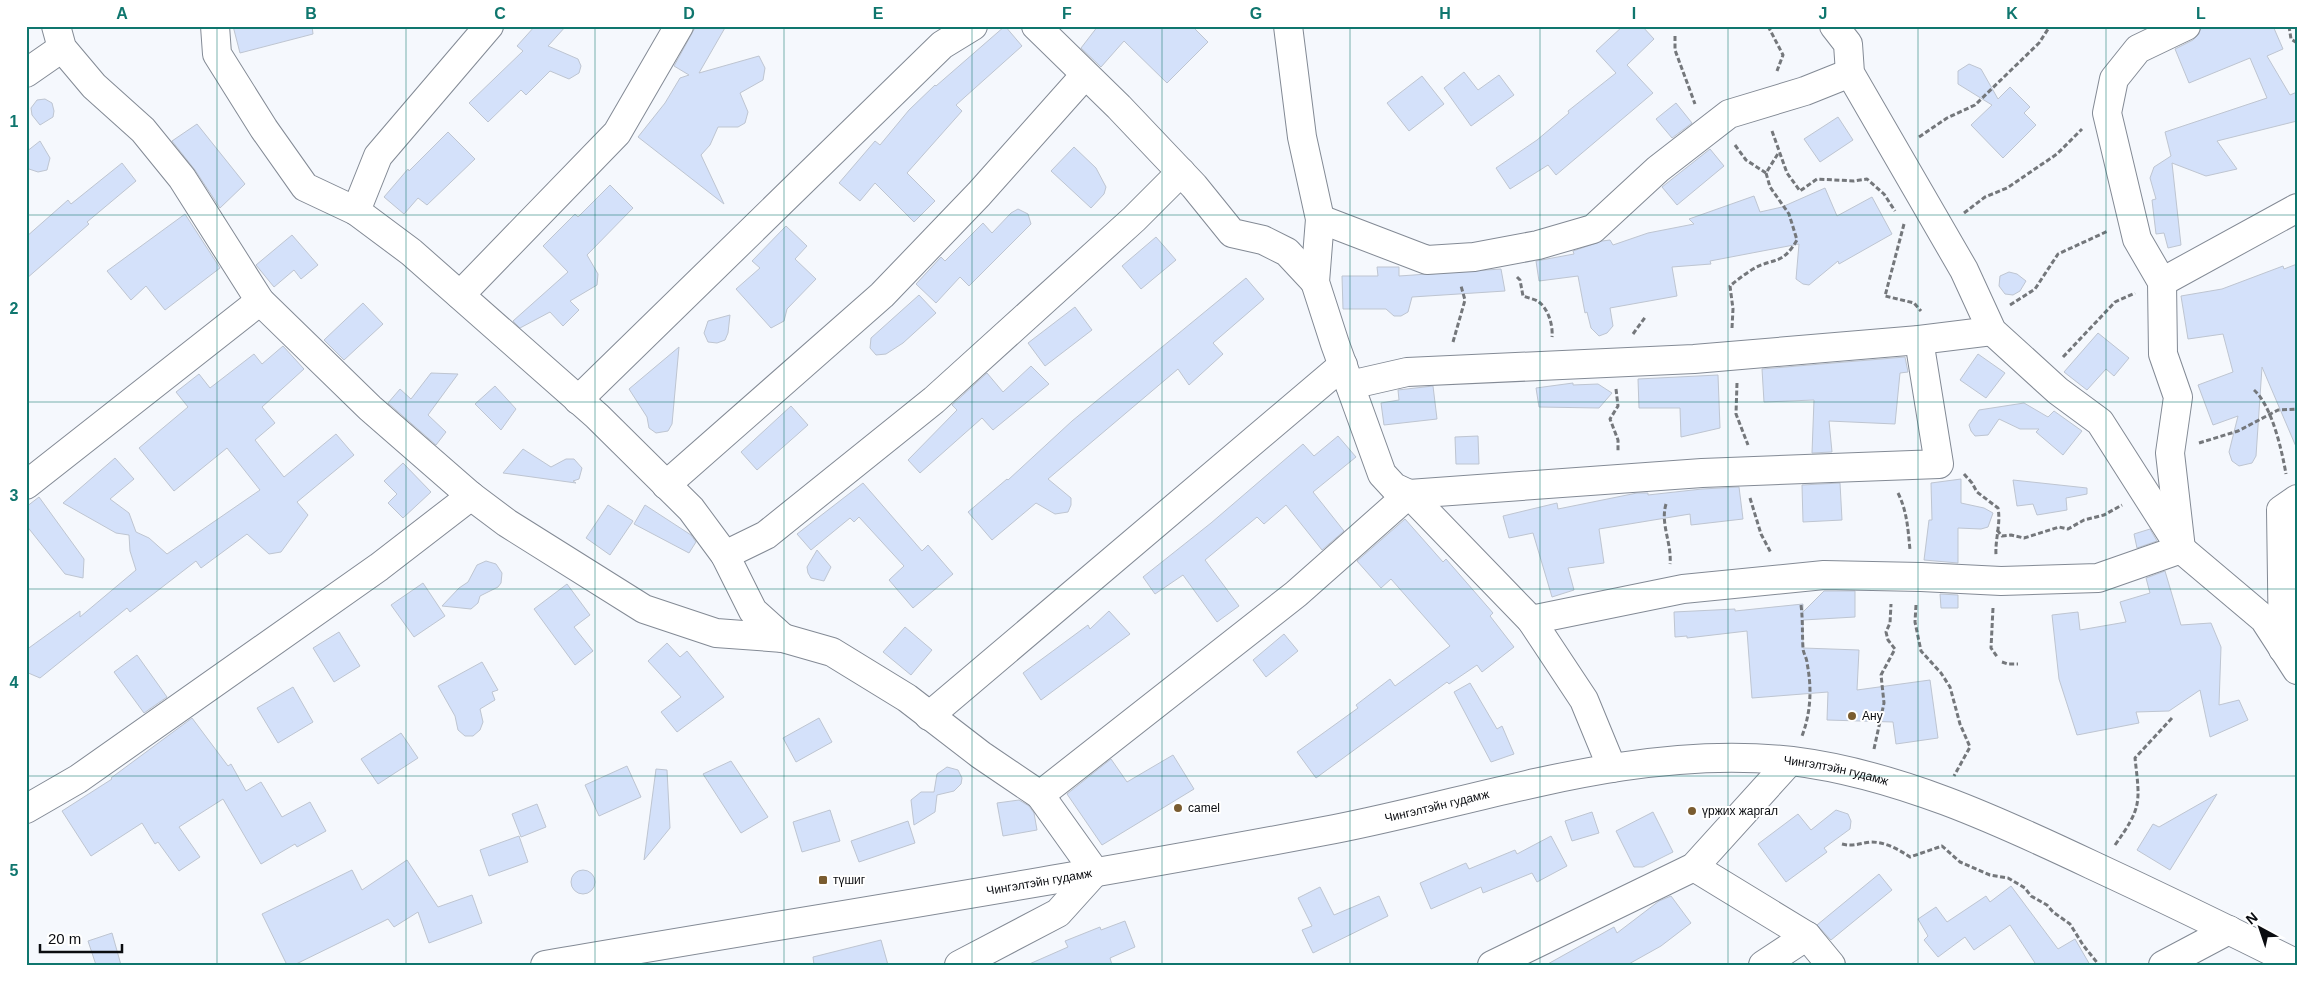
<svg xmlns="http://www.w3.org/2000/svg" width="2323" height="991" font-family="Arial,sans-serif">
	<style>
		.building { fill: #d4e1fa; stroke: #bec5d1 }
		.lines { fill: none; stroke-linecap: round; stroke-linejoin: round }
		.minor-casing { stroke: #838a95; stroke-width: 30 }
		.major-casing { stroke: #838a95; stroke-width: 30 }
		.path { stroke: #74777b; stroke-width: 3; stroke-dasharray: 5 2.5; stroke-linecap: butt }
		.minor { stroke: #fff; stroke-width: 28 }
		.major { stroke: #fff; stroke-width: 28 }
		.grid { fill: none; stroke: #0f766e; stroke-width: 1; stroke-opacity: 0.55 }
		.poi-dot { fill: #7a5c30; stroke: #fff; stroke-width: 2 }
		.labels { text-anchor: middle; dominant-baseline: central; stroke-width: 4; stroke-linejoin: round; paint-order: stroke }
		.poi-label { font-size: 12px; fill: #0a0c10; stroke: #fff; text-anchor: start }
		.street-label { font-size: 12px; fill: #0a0c10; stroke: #fff }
		.neatline { fill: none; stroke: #0f766e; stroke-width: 2 }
		.grid-label { font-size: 16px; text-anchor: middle; font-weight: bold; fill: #0f766e }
	</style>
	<rect width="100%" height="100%" fill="#f5f8fd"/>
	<g class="building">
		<polygon points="233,26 312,26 313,34 240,53"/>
		<polygon points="535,26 566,26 548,46 578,59 581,66 579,73 569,79 550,71 526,95 521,90 488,122 469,103 523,51 517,46"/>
		<polygon points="696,26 726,26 699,73 759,56 765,68 763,80 740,93 748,112 745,123 738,127 718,127 710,145 701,155 724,204 638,137 665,103 680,78 689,75 674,66"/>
		<polygon points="1005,26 1022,46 956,105 962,111 907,173 935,201 914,222 875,183 860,201 839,183 875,141 880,145 909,110 935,85 936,86"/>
		<polygon points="1098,26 1192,26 1208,42 1167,83 1124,41 1101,67 1081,48"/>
		<polygon points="1623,26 1642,26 1654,39 1627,65 1653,93 1556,175 1548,165 1510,189 1496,168 1537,140 1569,113 1568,111 1616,73 1596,51"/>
		<polygon points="2201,26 2273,26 2283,49 2267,56 2290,95 2297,92 2297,121 2217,141 2237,169 2206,176 2172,163 2181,245 2168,248 2164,233 2156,234 2152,200 2156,199 2150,178 2154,167 2171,156 2165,132 2267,98 2250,58 2189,83 2175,49 2193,40 2199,34"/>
		<polygon points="1969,64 1981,69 1998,99 2010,87 2030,107 2024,113 2036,125 2003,158 1971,125 1992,105 1958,84 1958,71"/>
		<polygon points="1464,72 1478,90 1499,75 1514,95 1471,126 1444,88"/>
		<polygon points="1422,76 1444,104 1409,131 1387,103"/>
		<polygon points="45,99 52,103 54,111 53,117 40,125 32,115 31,108 37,100"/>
		<polygon points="1676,103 1692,123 1672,138 1656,119"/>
		<polygon points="1838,117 1853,140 1820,162 1804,139"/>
		<polygon points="197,124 245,184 220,208 195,170 172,141"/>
		<polygon points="448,132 475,159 427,205 418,198 404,214 384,197 408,169 409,171"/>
		<polygon points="40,141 50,158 47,170 38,172 26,168 26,152"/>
		<polygon points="1074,147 1096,168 1106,187 1104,194 1091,208 1051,171"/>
		<polygon points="1710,149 1724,166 1677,205 1662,187"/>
		<polygon points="122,163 136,181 87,222 89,224 26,279 26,237 68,200 71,204"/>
		<polygon points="610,185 633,208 587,255 598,274 597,285 570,301 579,310 563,326 550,312 520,328 513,321 568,272 543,246 575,214 578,217"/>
		<polygon points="1825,188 1837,216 1872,197 1892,234 1839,264 1838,261 1809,285 1803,284 1796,279 1799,244 1710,261 1711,264 1672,267 1677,296 1610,308 1613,326 1607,333 1599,336 1591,328 1587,312 1585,313 1578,276 1539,281 1536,261 1574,254 1573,251 1602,241 1610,240 1613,245 1648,233 1694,224 1689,219 1754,196 1760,212 1782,207"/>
		<polygon points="1018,209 1028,214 1031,224 969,286 960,277 936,303 916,284 941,257 945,261 983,223 992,233 1011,213"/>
		<polygon points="185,214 220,268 165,310 146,286 131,300 107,271"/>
		<polygon points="786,226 807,246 795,259 816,279 787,309 784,321 771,328 736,289 760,268 752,261"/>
		<polygon points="292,235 318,265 301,279 294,270 274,287 256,265"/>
		<polygon points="1156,237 1176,260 1141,289 1122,266"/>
		<polygon points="2297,264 2297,449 2262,367 2256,456 2252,463 2239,466 2232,461 2229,452 2238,416 2213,425 2198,385 2233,372 2223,334 2188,339 2181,296 2222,289 2283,266 2284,269"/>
		<polygon points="1377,267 1399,267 1399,276 1501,269 1505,291 1412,297 1408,312 1401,316 1394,316 1386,309 1343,309 1342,276 1378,276"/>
		<polygon points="2009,272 2017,274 2026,281 2020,291 2013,295 2005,294 1999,286 2000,276"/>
		<polygon points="1246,278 1264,299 1213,343 1223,354 1189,385 1178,369 1048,479 1071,498 1071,505 1068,512 1055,514 1036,503 992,540 968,512 1007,479 1008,480 1072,421"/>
		<polygon points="919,295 936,313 903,343 886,354 876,355 870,348 871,338"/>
		<polygon points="363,303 383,324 344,360 324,340"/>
		<polygon points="1075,307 1092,330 1045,366 1028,343"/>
		<polygon points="730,315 728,333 725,340 717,343 708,342 704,333 708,321"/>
		<polygon points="2098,333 2129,358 2114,376 2106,369 2087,390 2064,372"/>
		<polygon points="283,346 304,369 262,407 275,423 255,440 284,477 336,434 354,455 297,502 308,515 281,552 269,554 247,534 201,568 196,561 130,612 127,608 40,678 26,672 26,650 80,611 80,617 136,570 130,551 129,535 116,533 63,503 115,458 134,479 110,499 129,513 136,532 149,538 167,554 260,490 227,448 174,491 139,448 188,407 176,392 199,374 210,388 254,354 262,364"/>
		<polygon points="679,347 672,424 668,431 656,433 649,428 647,417 629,389"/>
		<polygon points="1978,354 2005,373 1986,398 1960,380"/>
		<polygon points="1905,357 1908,372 1900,373 1895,424 1829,421 1832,452 1812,453 1814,400 1764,402 1762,369"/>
		<polygon points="1031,366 1049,384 993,430 982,418 920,473 908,460 957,410 952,405 987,373 1003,392"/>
		<polygon points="431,373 458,374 428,415 446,432 436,445 388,403 400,389 411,399"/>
		<polygon points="1718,375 1720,428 1681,437 1680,408 1639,408 1638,379"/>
		<polygon points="1573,383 1573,385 1598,384 1612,393 1599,408 1539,407 1536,388"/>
		<polygon points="495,386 516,409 501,430 475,404"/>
		<polygon points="1433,386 1437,419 1384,425 1381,403 1399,400 1398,390"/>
		<polygon points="2024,403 2048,417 2054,411 2082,431 2063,455 2036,432 2039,429 2020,429 1999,419 1988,435 1975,436 1971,431 1969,425 1979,410"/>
		<polygon points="791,406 808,425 757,470 741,452"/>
		<polygon points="1338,436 1356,457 1313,492 1344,531 1322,550 1286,505 1264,524 1257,517 1205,560 1239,606 1217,622 1183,575 1155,594 1143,577 1211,523 1303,444 1314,456"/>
		<polygon points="1478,436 1479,464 1456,464 1455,437"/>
		<polygon points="523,449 551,467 566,459 574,459 582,468 579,479 573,481 576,483 503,473"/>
		<polygon points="403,463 431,492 403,518 388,503 397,494 384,481"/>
		<polygon points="1961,479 1961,503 1984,508 1993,513 1988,527 1981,529 1958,528 1958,563 1924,560 1929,520 1932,520 1931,483"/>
		<polygon points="2013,480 2087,488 2087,494 2066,498 2067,510 2037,515 2033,504 2017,506"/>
		<polygon points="863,483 922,551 928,545 953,574 913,608 889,580 904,566 859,517 854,522 850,518 811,550 797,534"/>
		<polygon points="1840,483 1842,520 1803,522 1802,485"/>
		<polygon points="1739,487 1743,519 1691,525 1690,514 1599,529 1604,563 1568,568 1574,590 1552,597 1533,533 1509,538 1503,516 1557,503 1558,509 1637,493 1648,493 1648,495 1702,489"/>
		<polygon points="39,497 84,559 83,578 65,574 26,525 26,507"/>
		<polygon points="608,505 633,521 610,555 586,538"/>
		<polygon points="645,505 691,535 696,542 689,553 634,524"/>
		<polygon points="1405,519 1443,562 1446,559 1493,613 1490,616 1514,647 1482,672 1477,665 1449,684 1447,682 1316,778 1297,752 1358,708 1356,705 1390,679 1395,686 1450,646 1391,579 1381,588 1357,561"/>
		<polygon points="2150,529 2157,541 2137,548 2134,534"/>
		<polygon points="817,550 831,567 824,581 811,578 808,573 807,567"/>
		<polygon points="486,561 496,564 502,573 501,583 498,587 480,596 478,603 471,609 442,606 459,588 468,582 477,565"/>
		<polygon points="2165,571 2181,625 2211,623 2221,647 2219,705 2239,700 2248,720 2210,737 2200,690 2169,711 2136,712 2139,723 2077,735 2059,679 2052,615 2078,612 2080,630 2126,622 2120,602 2150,593 2146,578"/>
		<polygon points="423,583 445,616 414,637 391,605"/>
		<polygon points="567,584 590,615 574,627 593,651 575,665 534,609"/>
		<polygon points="1824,591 1855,591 1855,617 1803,620 1803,648 1859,650 1857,690 1930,680 1938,738 1896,744 1893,722 1827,720 1828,692 1752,698 1747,631 1687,638 1687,636 1675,637 1674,612 1735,609 1735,611 1803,604 1803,612"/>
		<polygon points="1940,594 1958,595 1958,608 1941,608"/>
		<polygon points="1109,611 1130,634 1041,700 1023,673 1088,625 1090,629"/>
		<polygon points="905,627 932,650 911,675 883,652"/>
		<polygon points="339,632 360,666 334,682 313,648"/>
		<polygon points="1284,634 1298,651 1266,677 1253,660"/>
		<polygon points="667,643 680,657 687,651 724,697 677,732 661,712 681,697 648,661"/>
		<polygon points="137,655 167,697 144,713 114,672"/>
		<polygon points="482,662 498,690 492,692 495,700 480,709 483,722 480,730 473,736 465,736 458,730 455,716 438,686"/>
		<polygon points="1470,683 1497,729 1502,726 1514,754 1491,762 1454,692"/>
		<polygon points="293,687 313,722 278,743 257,708"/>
		<polygon points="192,718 228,766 231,764 246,791 261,782 282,817 310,802 326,831 297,847 295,844 261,864 223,799 179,827 200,857 179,871 158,842 155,844 142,823 91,856 62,811 112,779 111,778"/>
		<polygon points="819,718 832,742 796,762 783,738"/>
		<polygon points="401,733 418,758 378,784 361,759"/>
		<polygon points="1173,755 1194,789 1102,845 1067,794 1111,759 1127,782"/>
		<polygon points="731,761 768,817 741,833 703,774"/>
		<polygon points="627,766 641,797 599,816 585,785"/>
		<polygon points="947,767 958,770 962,778 961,784 954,791 937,795 935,812 914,825 911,800 921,792 934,792 937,774"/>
		<polygon points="656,769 667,770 670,828 644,860"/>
		<polygon points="2217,794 2170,870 2137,850 2153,824 2159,827"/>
		<polygon points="1019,800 1029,806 1034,813 1037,830 1003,836 997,803"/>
		<polygon points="537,804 546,827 521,837 512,814"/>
		<polygon points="830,810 840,841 802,852 793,822"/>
		<polygon points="1836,810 1848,814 1851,821 1850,829 1824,848 1827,852 1786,882 1758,844 1798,814 1811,830"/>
		<polygon points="1592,812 1599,833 1572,841 1565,821"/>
		<polygon points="1653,812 1673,852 1643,867 1634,867 1616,831"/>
		<polygon points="908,821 915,843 859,862 851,841"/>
		<polygon points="519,836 528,862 489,876 480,850"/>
		<polygon points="1551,836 1567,866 1537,882 1532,873 1483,893 1481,887 1431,909 1420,883 1466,863 1469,869 1515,850 1517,854"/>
		<polygon points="407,860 438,907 472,895 482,923 429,943 418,912 394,927 388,919 294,965 287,965 262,914 352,870 362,890"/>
		<circle cx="583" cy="882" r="12"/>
		<polygon points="1879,874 1892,890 1831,940 1817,925"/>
		<polygon points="2011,886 2058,949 2075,939 2090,965 2032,965 2035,963 2010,925 1974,950 1965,937 1938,957 1924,940 1928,936 1918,919 1936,907 1947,922 1986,896 1990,902"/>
		<polygon points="1320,887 1334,915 1379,896 1388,916 1313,953 1302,930 1312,926 1298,898"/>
		<polygon points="1671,896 1691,923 1661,946 1627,965 1546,965 1614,927 1617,933 1659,901"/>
		<polygon points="1125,921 1135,947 1110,958 1112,965 1027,965 1068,947 1065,941 1100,927 1101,930"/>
		<polygon points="112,933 121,965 96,965 88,941"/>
		<polygon points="881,940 888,965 814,965 813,957"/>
	</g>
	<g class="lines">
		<g class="minor-casing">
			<g id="minor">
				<polyline points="56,26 62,48 94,86 143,130 182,178 260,301 370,408 471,496 507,523 644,609 716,633 783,638 832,652 907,698 981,755 1040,795 1095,872 1058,913 959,965"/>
				<polyline points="215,26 217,54 264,129 305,187 356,211 411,252 597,416 691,509 725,555 753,611 783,638"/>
				<polyline points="1036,26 1119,107 1194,186 1232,233 1263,240 1287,252 1315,282"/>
				<polyline points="1288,26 1302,137 1320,219 1315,282 1335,344 1382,474 1394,487 1409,494 1531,620 1584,700 1612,768"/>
				<polyline points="1834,26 1848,44 1850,73 1964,270 1992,331 2058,391 2100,422 2181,549 2264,619 2297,670"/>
				<polyline points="26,73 62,48"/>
				<polyline points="356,211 378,156 489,26"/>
				<polyline points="1320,219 1427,260 1474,257 1538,245 1593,229 1658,169 1729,114 1805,91 1850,73"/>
				<polyline points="2162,282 2297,208"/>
				<polyline points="460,295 617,133 679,26"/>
				<polyline points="1350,385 1407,372 1694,359 1919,340 1992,331"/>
				<polyline points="578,400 942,45 973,26"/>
				<polyline points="26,485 260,301"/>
				<polyline points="666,485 882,295 979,194 1085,75"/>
				<polyline points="725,555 766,535 934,400 1134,219 1181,172"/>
				<polyline points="1531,620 1683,589 1824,575 1921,577 2001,581 2098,578 2181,549 2170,453 2178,397 2163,354 2162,282 2137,239 2107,113 2114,79 2138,49 2186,26"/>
				<polyline points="2283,649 2281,510 2297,499"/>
				<polyline points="929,716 1343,365"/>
				<polyline points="1040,795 1296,594 1409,494 1702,473 1939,464 1919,340"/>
				<polyline points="26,809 78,779 379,567 471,496"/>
				<polyline points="1694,867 1807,936 1831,965"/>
				<polyline points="1492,965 1694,867 1790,761"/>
				<polyline points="1763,965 1807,936"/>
				<polyline points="2163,965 2229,930"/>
			</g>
		</g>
		<g class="major-casing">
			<g id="major">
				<path id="s1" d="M545 965C808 920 1072 879 1335 829 1484 800 1638 743 1792 761 1897 774 1997 820 2092 865 2161 897 2229 930 2297 964"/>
			</g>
		</g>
		<g class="path">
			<polyline points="1768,26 1783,55 1777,71"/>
			<polyline points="2289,26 2291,39 2297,43"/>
			<polyline points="1675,36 1675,50 1695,104"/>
			<polyline points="1772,131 1787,173 1800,191 1817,179 1854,181 1867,179 1884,194 1895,211"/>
			<polyline points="1919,137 1947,118 1975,105 2039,43 2050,26"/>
			<polyline points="1735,145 1746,160 1766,173"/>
			<polyline points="1964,213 1985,197 2007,188 2057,154 2082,129"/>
			<polyline points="1904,224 1885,296 1914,303 1921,311"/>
			<path d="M1517 277 1520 280 1523 296C1528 298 1535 299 1539 302 1549 310 1553 326 1552 337"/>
			<polyline points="2010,305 2035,289 2058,254 2108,231"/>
			<path d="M1732 328 1733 309 1730 286C1737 280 1745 274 1753 269 1774 257 1782 266 1797 240L1789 214 1770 187 1766 173 1779 152"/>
			<polyline points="1633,334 1646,316"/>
			<polyline points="1453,342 1465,300 1461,286"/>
			<polyline points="2063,357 2115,302 2135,293"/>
			<polyline points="1737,383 1736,414 1748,445"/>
			<polyline points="1616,389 1618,406 1610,419 1618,440 1618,452"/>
			<path d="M2254 390C2272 406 2282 451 2286 474"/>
			<polyline points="2199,443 2238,431 2278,410 2297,409"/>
			<path d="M1964 474 1972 483 1977 492 1998 508C2001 524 1995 539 1996 555"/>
			<path d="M1898 493C1907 511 1908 529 1910 550"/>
			<polyline points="1750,498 1761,534 1771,553"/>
			<path d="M1666 504C1660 524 1672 543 1670 564"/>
			<polyline points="1997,530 2002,536 2011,535 2024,538 2059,527 2068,529 2084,520 2104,515 2122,505"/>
			<path d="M1801 605C1803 620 1802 633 1803 648 1803 653 1807 658 1807 663 1812 688 1811 712 1802 736"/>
			<polyline points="1916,605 1915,622 1921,651 1941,673 1950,687 1960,724 1970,747 1954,776"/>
			<polyline points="1993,608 1991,648 1998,658"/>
			<polyline points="2002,662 2008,664 2018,664"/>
			<polyline points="1874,749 1884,703 1881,675 1895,649 1888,640 1886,632 1890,623 1891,604"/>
			<path d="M1842 844C1853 847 1861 843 1871 842 1885 842 1898 849 1910 857L1942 846 1960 862 1990 875 2008 878 2025 888 2031 896 2047 905 2053 912 2070 924 2083 945 2099 965"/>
			<path d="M2115 845C2142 807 2140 803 2135 758L2172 718"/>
		</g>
		<use href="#minor" class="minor"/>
		<use href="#major" class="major"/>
	</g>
	<path class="grid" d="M217 26V965M406 26V965M595 26V965M784 26V965M972 26V965M1162 26V965M1350 26V965M1540 26V965M1728 26V965M1918 26V965M2106 26V965M26 215H2297M26 402H2297M26 589H2297M26 776H2297"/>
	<g class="poi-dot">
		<circle cx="1852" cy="716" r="5"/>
		<circle cx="1178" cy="808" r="5"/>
		<circle cx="1692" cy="811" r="5"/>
		<rect x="818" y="875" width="10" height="10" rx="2.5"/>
	</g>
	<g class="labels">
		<g class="poi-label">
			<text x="1862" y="716">Ану</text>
			<text x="1188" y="808">camel</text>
			<text x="1702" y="811">үржих жаргал</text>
			<text x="833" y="880">түшиг</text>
		</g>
		<g class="street-label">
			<text stroke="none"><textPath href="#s1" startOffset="1311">Чингэлтэйн гудамж</textPath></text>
			<text stroke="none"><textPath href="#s1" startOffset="906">Чингэлтэйн гудамж</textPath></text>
			<text stroke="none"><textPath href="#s1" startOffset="501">Чингэлтэйн гудамж</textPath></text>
		</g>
	</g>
	<rect width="2323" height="991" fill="none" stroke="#ffffff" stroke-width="55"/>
	<g transform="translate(2260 928) rotate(320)" stroke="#ffffff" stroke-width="4" paint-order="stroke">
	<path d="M0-4L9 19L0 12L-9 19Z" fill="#0a0c10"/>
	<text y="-8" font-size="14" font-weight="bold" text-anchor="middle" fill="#0a0c10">N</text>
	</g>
	<path d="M40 944v8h82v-8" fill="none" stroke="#0a0c10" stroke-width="2.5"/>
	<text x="48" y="944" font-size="15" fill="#0a0c10" stroke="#ffffff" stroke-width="4" paint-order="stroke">20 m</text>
	<rect x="28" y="28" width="2268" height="936" class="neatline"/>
	<g class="grid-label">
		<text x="122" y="19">A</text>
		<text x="311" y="19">B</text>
		<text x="500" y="19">C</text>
		<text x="689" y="19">D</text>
		<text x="878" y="19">E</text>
		<text x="1067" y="19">F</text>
		<text x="1256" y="19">G</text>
		<text x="1445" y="19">H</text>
		<text x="1634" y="19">I</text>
		<text x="1823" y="19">J</text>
		<text x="2012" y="19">K</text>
		<text x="2201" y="19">L</text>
		<text x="14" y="127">1</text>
		<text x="14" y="314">2</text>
		<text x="14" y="501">3</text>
		<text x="14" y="688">4</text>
		<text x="14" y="876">5</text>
	</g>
</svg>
